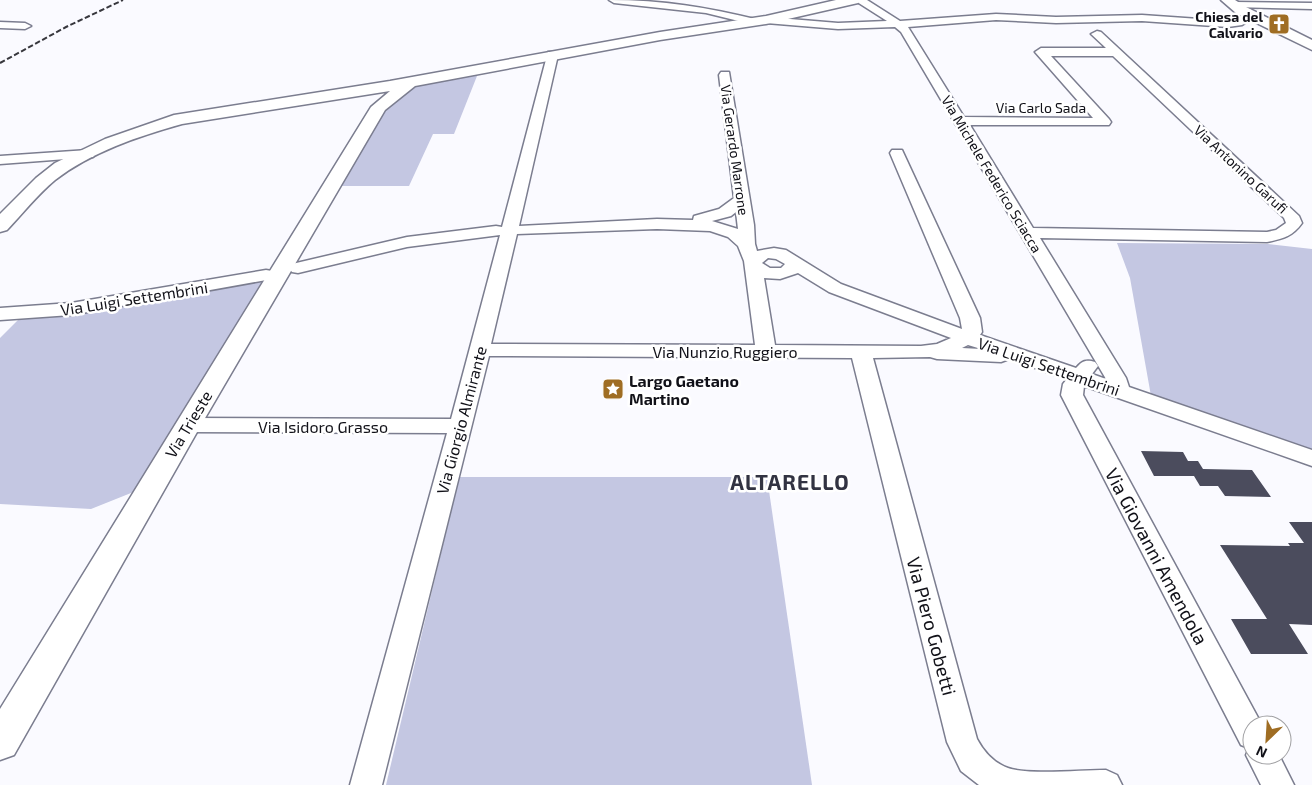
<svg xmlns="http://www.w3.org/2000/svg" width="1312" height="785" font-family="'Exo 2',sans-serif">
	<style>
		.green { fill: #c4c7e2 }
		.building { fill: #4b4c5d }
		.lines { fill: none; stroke-linecap: round; stroke-linejoin: round }
		.minor-casing { stroke: #7b7d8f; stroke-width: 3 }
		.tertiary-casing { stroke: #7b7d8f; stroke-width: 3 }
		.minor { fill: #fff; fill-rule: evenodd }
		.tertiary { fill: #fff; fill-rule: evenodd }
		.rail { stroke: #37373d; stroke-width: 2; stroke-dasharray: 5.5 2.5; stroke-linecap: butt }
		.labels { text-anchor: middle; dominant-baseline: central; stroke-width: 5; stroke-linejoin: round; paint-order: stroke }
		.far-poi-label { font-size: 14px; font-weight: bold; fill: #111118; stroke: #fff; text-anchor: end }
		.far-street-label { font-size: 14px; fill: #111118; stroke: #fff }
		.street-label { font-size: 16px; fill: #111118; stroke: #fff }
		.poi-label { font-size: 16px; font-weight: bold; fill: #111118; stroke: #fff; text-anchor: start }
		.near-street-label { font-size: 19px; fill: #111118; stroke: #fff }
		.district-label { font-size: 21px; font-weight: bold; letter-spacing: 1px; fill: #323342; stroke: #fff }
	</style>
	<rect width="100%" height="100%" fill="#fafaff"/>
	<g class="green">
		<path d="M479 71 454 134H433L409 186H342C360 154 383 97 419 84 438 77 460 75 479 71Z"/>
		<polygon points="1117,243 1268,244 1312,249 1312,452 1151,396 1130,278"/>
		<polygon points="263,280 141,489 91,509 0,504 0,338 20,318 110,309"/>
		<polygon points="459,477 767,477 812,785 386,785"/>
	</g>
	<g class="building">
		<polygon points="1141,451 1183,452 1188,461 1198,461 1203,469 1252,470 1271,497 1225,496 1218,486 1200,486 1194,476 1154,476"/>
		<polygon points="1289,522 1312,522 1312,625 1289,624 1308,654 1251,654 1231,619 1267,619 1220,545 1290,546 1288,543 1304,543"/>
	</g>
	<g class="lines">
		<g class="minor-casing">
			<g id="minor">
				<path d="M609 0C663 0 707 7 759 20L760 22 755 25 706 13 614 3Z"/>
				<path d="M854 0H867L900 21 996 14 1056 17 1142 15 1228 21 1235 20 1251 13 1256 16 1242 25 1228 27 1142 21 1056 23 996 20 908 27 964 117 1093 118 1035 52 1041 48H1106L1091 34 1097 31 1101 32 1299 216 1302 223C1293 236 1283 239 1267 242L1040 238 1126 378 1129 387 1312 450V466L1084 386 1083 395 1262 725H1252V755H1279L1294 785H1261L1246 755 1249 748 1241 745 1061 395 1063 384 1067 379 1009 359 1001 362 937 359 930 357 873 358 977 739C984 752 994 763 1008 768 1028 775 1082 770 1106 770L1117 775 1122 785H979L961 771 947 742 852 358 489 356 382 785H350L447 433 187 432 179 430 176 425 179 420 187 418 451 419 500 235 407 247 298 273 292 272 289 268 292 264 407 237 496 226 502 227 548 52H556L558 55 519 226 657 219 693 220 694 216 719 209 734 198 719 75 721 72H729L754 225 755 244 757 251 774 248 786 250 841 284 962 329 960 318 890 153 892 150H902L980 318 982 332 980 335 1076 368C1082 361 1086 359 1095 362L1098 366 1092 374 1106 379 901 32 895 27 838 29 766 23 761 20 766 17 838 23 887 21ZM1051 56H1113L1284 218 1286 223 1276 230 1267 232 1033 228 970 125H1109L1111 122 1109 119ZM736 212 738 229 712 221 731 216ZM657 229 710 231 728 237 738 246 744 261 755 345 491 344 517 234ZM768 258 776 259 785 264 781 268H770L762 263ZM798 273 829 292 951 338 937 344 921 346 775 345 764 278 780 279ZM968 345 981 349 962 348Z"/>
				<polygon points="1235,2 1312,3 1312,9 1231,7 1230,5"/>
				<polygon points="0,22 25,23 31,26 25,29 0,28"/>
				<polygon points="88,150 93,151 95,154 93,157 0,164 0,156"/>
				<polygon points="266,270 272,271 275,275 272,279 71,315 0,320 0,308 71,303"/>
			</g>
		</g>
		<g class="tertiary-casing">
			<g id="tertiary">
				<path d="M836 0H859L858 3 766 24 660 40 415 86 385 110 201 425 14 755 0 760V709L371 107 390 91 182 124C139 136 91 152 55 180 37 195 23 213 7 230L0 232V214L36 178 55 163 105 139 174 115 390 81 660 32 766 16Z"/>
				<polygon points="1221,0 1235,0 1246,7 1312,40 1312,50 1236,13"/>
			</g>
		</g>
		<use href="#minor" class="minor"/>
		<use href="#tertiary" class="tertiary"/>
		<polyline class="rail" points="0,63 66,27 123,0"/>
	</g>
	<defs>
		<g id="church-square" transform="scale(1.125)"><rect x="-9" y="-9" width="18" height="18" rx="4" fill="#9f6d23" stroke="#fff"/><path d="M-1.2-6h2.4v3.5h3.3v2.4h-3.3V6h-2.4V-.1h-3.3v-2.4h3.3Z" fill="#fff"/></g>
		<g id="sight-square" transform="scale(1.125)"><rect x="-9" y="-9" width="18" height="18" rx="4" fill="#9f6d23" stroke="#fff"/><path d="M0-6L1.8-2.2L6-1.7L2.9 1.2L3.7 5.4L0 3.3L-3.7 5.4L-2.9 1.2L-6-1.7L-1.8-2.2Z" fill="#fff"/></g>
	</defs>
	<g fill-rule="evenodd">
		<use href="#church-square" x="1279" y="24"/>
		<use href="#sight-square" x="613" y="389"/>
	</g>
	<g class="labels">
		<g class="far-poi-label">
			<text x="1263" y="16">Chiesa del<tspan x="1263" dy="16">Calvario</tspan></text>
		</g>
		<g class="far-street-label">
			<text x="1041" y="107">Via Carlo Sada</text>
			<text transform="translate(735 150) rotate(82)">Via Gerardo Marrone</text>
			<text transform="translate(1241 169) rotate(43)">Via Antonino Garufi</text>
			<text transform="translate(992 174) rotate(59)">Via Michele Federico Sciacca</text>
		</g>
		<g class="street-label">
			<text transform="translate(134 298) rotate(-9)">Via Luigi Settembrini</text>
			<text x="725" y="351">Via Nunzio Ruggiero</text>
			<text transform="translate(1049 366) rotate(19)">Via Luigi Settembrini</text>
			<text transform="translate(461 420) rotate(-75)">Via Giorgio Almirante</text>
			<text transform="translate(188 424) rotate(-59)">Via Trieste</text>
			<text x="323" y="426">Via Isidoro Grasso</text>
		</g>
		<g class="poi-label">
			<text x="629" y="380">Largo Gaetano<tspan x="629" dy="18">Martino</tspan></text>
		</g>
		<g class="near-street-label">
			<text transform="translate(1157 556) rotate(62)">Via Giovanni Amendola</text>
			<text transform="translate(932 626) rotate(75)">Via Piero Gobetti</text>
		</g>
		<g class="district-label">
			<text x="790" y="481">ALTARELLO</text>
		</g>
	</g>
	<g transform="translate(1267 740) rotate(205)"><circle r="24" fill="#ffffff" stroke="#a0a0a3"/>
	<path d="M0-4L9 19L0 12L-9 19Z" fill="#9f6d23"/>
	<text y="-8" font-size="14" font-weight="bold" text-anchor="middle" fill="#111118">N</text>
	</g>
</svg>
